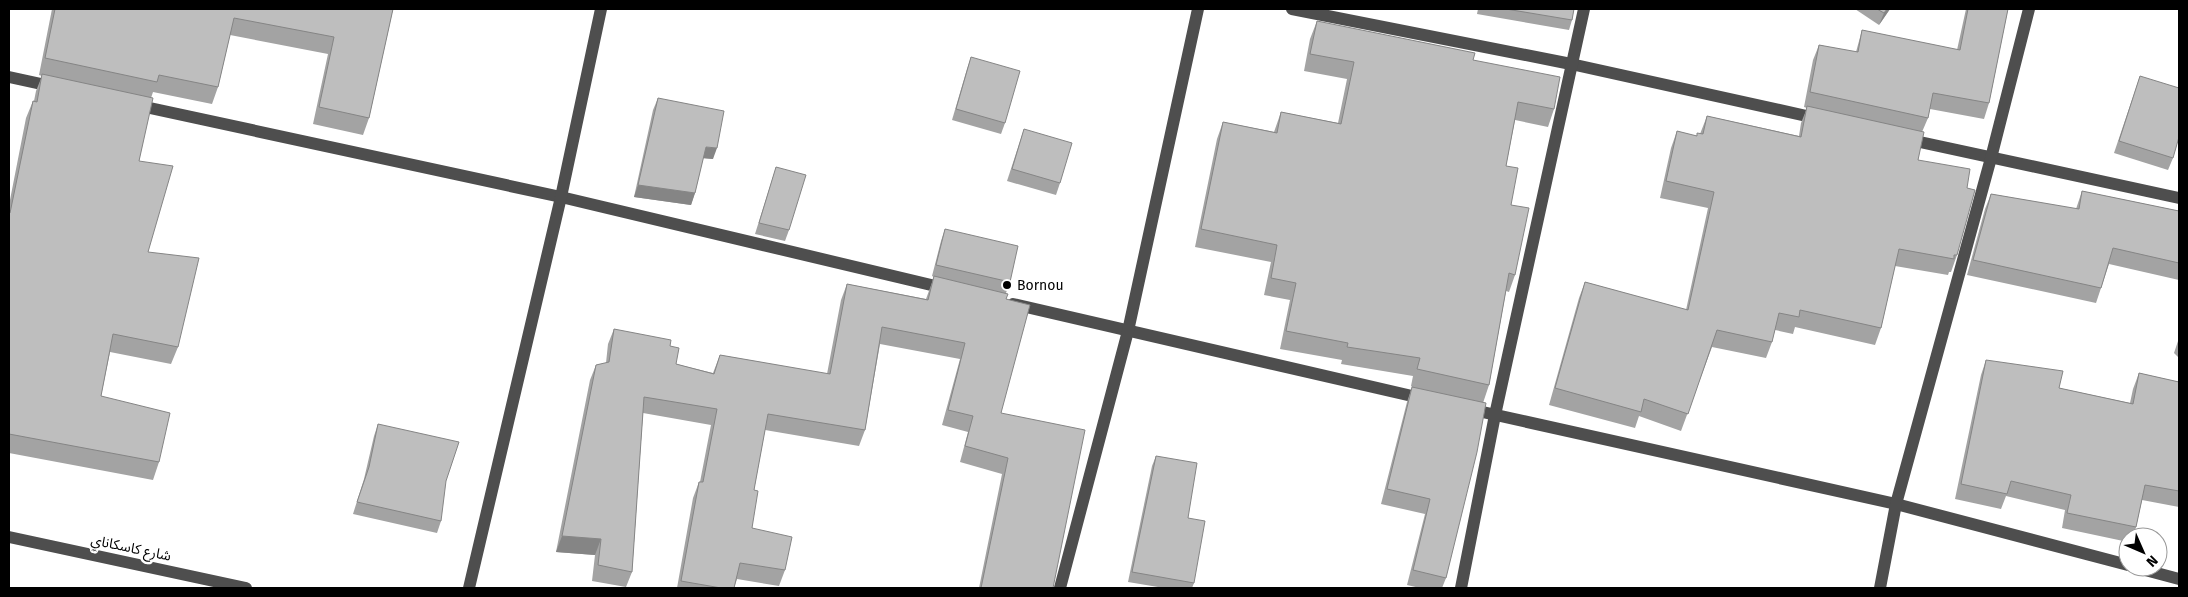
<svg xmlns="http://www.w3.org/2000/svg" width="2188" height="597" font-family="'Fira Sans','Noto Sans Arabic',sans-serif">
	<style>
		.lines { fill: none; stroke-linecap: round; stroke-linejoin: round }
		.minor { stroke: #4e4e4e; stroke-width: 12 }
		.wall { fill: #a3a3a3 }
		.shaded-wall { fill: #858585 }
		.building { fill: #bebebe; stroke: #858585 }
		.poi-dot { fill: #000; stroke: #fff; stroke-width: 2 }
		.labels { text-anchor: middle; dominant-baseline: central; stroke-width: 5; stroke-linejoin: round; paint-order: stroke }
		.poi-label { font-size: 14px; fill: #000; stroke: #fff; text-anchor: start }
		.street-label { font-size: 14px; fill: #000; stroke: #fff }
	</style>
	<rect width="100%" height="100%" fill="#fff"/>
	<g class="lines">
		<g class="minor">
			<polyline points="1292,9 1571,64 1820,119"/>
			<polyline points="9,77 55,87"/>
			<polyline points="136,105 561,197 948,289"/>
			<polyline points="1906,139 2179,198"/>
			<polyline points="1013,304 1425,399"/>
			<polyline points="1469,409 1896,504 2128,565"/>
			<polyline points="9,537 246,588"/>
			<polyline points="2134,567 2179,579"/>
			<polyline points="469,588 561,197 601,9"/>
			<polyline points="1060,588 1128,331 1198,9"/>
			<polyline points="1461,588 1495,415 1584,9"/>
			<polyline points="1880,588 1896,504 1991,158 2029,9"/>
		</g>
	</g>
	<g class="wall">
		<polygon points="52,9 393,9 369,118 363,135 313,124 328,54 230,35 218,87 212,104 153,92 151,98 139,161 148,252 178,347 171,364 110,352 101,396 159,462 153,480 9,453 9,205 26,118 33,101 34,101 36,91 42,76 39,75"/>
		<polygon points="1478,9 1574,9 1572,20 1569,30 1477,14"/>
		<polygon points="1855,9 1890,9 1879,25"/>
		<polygon points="1966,9 2008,9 1989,103 1984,119 1930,109 1928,118 1922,132 1918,160 1967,188 1957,255 1951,272 1949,272 1948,275 1895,266 1881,328 1875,345 1795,327 1793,334 1775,330 1772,342 1766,358 1712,347 1681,431 1639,416 1635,428 1549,405 1579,298 1585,282 1686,310 1708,208 1660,198 1671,148 1677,131 1696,136 1700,134 1707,116 1799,136 1801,123 1807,108 1804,107 1813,60 1819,45 1856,52 1862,30 1957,50"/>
		<polygon points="1317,21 1473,60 1554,109 1548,127 1515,120 1506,166 1511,205 1515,275 1509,292 1506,291 1489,385 1483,403 1446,578 1442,588 1420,588 1407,585 1425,514 1381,504 1407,402 1412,387 1411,386 1413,376 1341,364 1342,360 1280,349 1290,300 1264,295 1271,262 1195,247 1217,139 1223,122 1274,132 1281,112 1338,123 1347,79 1304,71 1310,39"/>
		<polygon points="971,57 1005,123 1001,134 952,120 967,69"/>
		<polygon points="2140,76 2173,158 2168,170 2114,153"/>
		<polygon points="658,98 713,159 703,158 695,193 691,205 634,197 653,110"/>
		<polygon points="1024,129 1060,183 1056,195 1007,181"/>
		<polygon points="776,167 789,230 785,241 755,234"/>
		<polygon points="2082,191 2179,211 2179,280 2109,264 2096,303 1967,275 1985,209 1991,194 2076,209"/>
		<polygon points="945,229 1010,282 1006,293 1006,299 1001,413 1053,588 979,588 1002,474 960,462 968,432 942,425 960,359 880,344 865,430 859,446 765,430 754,490 752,528 785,570 779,586 737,579 734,588 677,588 693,498 699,482 700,482 711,425 643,413 632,572 626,587 592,581 595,555 556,552 590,380 596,365 606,363 608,344 614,329 670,346 676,364 713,373 720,355 827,374 841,300 847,284 926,299 934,277 932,276 941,241"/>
		<polygon points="2179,338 2179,358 2174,353"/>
		<polygon points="1986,360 2059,388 2130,403 2133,389 2139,373 2179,382 2179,507 2142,500 2136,527 2133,537 2128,537 2128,542 2062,528 2065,510 2006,496 2001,509 1955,499 1981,375"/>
		<polygon points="378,424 441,521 437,533 353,514 364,479 374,436"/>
		<polygon points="1156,456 1194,583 1192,588 1164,588 1128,582 1152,466"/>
	</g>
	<g class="shaded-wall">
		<polygon points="1887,9 1890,9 1879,25 1884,13"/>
		<polygon points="706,147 717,148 713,159 701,158"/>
		<polygon points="638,185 695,193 691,205 634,197"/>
		<polygon points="562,536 601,539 595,555 556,552"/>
	</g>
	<g class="building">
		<polygon points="55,9 393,9 369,118 319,107 334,37 234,18 218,87 159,75 157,82 45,58"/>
		<polygon points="1506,9 1574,9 1572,20"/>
		<polygon points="1877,9 1887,9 1884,13"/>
		<polygon points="1968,9 2008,9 1989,103 1933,93 1928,118 1810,92 1819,45 1858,52 1862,30 1960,50"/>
		<polygon points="1317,21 1475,53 1473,60 1560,77 1554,109 1518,102 1506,166 1518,168 1511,205 1529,208 1515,275 1509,273 1489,385 1417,369 1420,358 1347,347 1348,343 1286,331 1296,283 1271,278 1277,245 1201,229 1223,122 1277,133 1281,112 1341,124 1354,62 1310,54"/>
		<polygon points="971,57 1020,71 1005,123 956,109"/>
		<polygon points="42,74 153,98 139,161 173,166 148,252 199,258 178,347 113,334 101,396 170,413 159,462 9,434 9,213 10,213 33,101 37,102"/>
		<polygon points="2140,76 2179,88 2179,137 2173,158 2119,141"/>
		<polygon points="658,98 724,111 717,148 706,147 695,193 638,185"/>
		<polygon points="1807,106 1924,132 1918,160 1970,169 1967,188 1975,190 1957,255 1954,255 1954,259 1899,249 1881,328 1800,310 1799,317 1779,313 1772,342 1717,330 1688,414 1644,399 1641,412 1555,388 1585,282 1688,310 1714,192 1666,181 1677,131 1697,136 1697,133 1703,134 1707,116 1801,137"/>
		<polygon points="1024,129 1072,143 1060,183 1012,169"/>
		<polygon points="776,167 806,175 789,230 759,223"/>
		<polygon points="2082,191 2179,211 2179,263 2113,248 2101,288 1973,260 1991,194 2079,209"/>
		<polygon points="945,229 1018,246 1010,282 936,265"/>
		<polygon points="934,276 1008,294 1006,299 1030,305 1001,413 1085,430 1053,588 981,588 1008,458 965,446 973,416 948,410 965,343 882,327 865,430 768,414 754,490 758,491 752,528 792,537 785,570 740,563 734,588 721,588 681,581 699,482 703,482 717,409 644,397 632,572 598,565 601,539 562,536 596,365 609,362 614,329 671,340 670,346 679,348 676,364 714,374 720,355 830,374 847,284 928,300"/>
		<polygon points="1986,360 2063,371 2059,388 2133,404 2139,373 2179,382 2179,491 2145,485 2136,527 2067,513 2071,495 2011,481 2007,494 1961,484"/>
		<polygon points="1412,387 1486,403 1477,452 1446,578 1413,570 1430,499 1387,489"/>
		<polygon points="378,424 459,442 446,481 441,521 357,502 369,467"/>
		<polygon points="1156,456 1197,463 1188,518 1205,521 1194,583 1132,572"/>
	</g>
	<circle class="poi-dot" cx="1007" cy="285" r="5"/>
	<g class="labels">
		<g class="poi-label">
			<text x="1017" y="285">Bornou</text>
		</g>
		<g class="street-label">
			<text transform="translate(131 548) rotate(12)">شارع كاسكاناي</text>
		</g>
	</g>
	<rect width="2188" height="597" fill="none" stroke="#000000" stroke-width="20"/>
	<g transform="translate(2143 552) rotate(135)"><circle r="24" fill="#ffffff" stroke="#999999"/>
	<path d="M0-4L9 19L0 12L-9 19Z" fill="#000000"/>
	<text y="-8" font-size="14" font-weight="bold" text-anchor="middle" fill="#000000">N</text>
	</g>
</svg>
